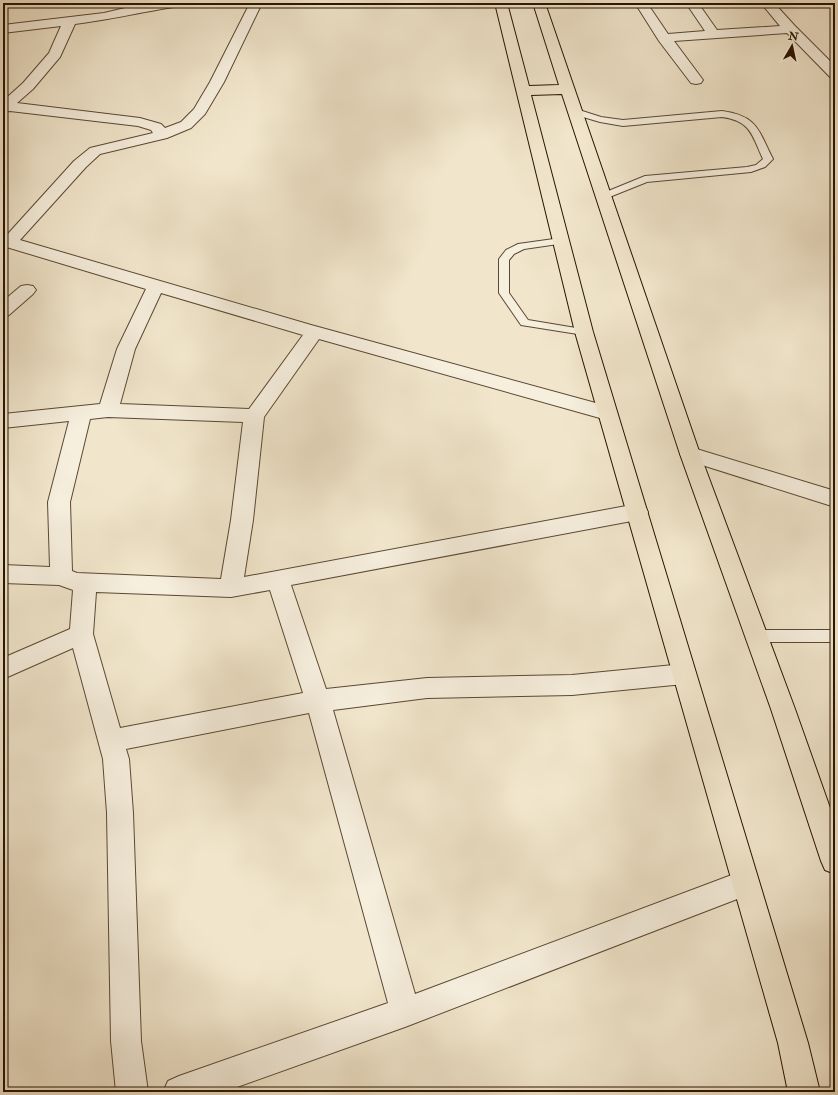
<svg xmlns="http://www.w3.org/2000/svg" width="838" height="1095" font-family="'IM FELL Double Pica',serif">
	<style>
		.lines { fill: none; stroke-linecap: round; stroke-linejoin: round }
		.lane-casing { stroke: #5b4834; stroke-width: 2 }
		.street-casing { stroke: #5b4834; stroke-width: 2 }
		.primary-casing { stroke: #291301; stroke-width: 2 }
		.lane { fill: #f6efde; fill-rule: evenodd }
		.street { fill: #f6efde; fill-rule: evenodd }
		.primary { fill: #f1e6cc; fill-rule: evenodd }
	</style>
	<rect width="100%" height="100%" fill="#f1e6cc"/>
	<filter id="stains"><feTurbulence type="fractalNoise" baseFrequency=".005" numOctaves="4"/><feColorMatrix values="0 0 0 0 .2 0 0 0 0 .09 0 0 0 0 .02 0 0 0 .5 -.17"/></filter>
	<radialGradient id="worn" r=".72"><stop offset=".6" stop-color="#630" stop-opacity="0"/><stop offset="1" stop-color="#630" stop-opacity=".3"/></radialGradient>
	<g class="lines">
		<g class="lane-casing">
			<g id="lane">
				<path d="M576 109 601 117 623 120 722 111C758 116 758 130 773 159L765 167 751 172 647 182 607 198H601L599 196 601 194 645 176 747 167 756 165 763 159C752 135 751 121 722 117L623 126 600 122 573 114 572 112Z"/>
				<polygon points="561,238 566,241 565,243 524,249 514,254 509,260 509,293 528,320 588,330 589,332 588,334 584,335 521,325 499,293 499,259 506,250 518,244"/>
				<polygon points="756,630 835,630 835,642 756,642 751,640 749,636 751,632"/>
			</g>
		</g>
		<g class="street-casing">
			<g id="street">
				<path d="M146 3H180L179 6 174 7C141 12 108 20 75 24L60 57 33 89 17 103 140 118 161 124 165 128 181 122 194 109 210 82 250 3H262L224 82 205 114 191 128 167 138 100 154 86 167 20 240 311 325 614 408 617 413 614 418 607 420 319 339 264 417 253 520 244 577 637 504 645 506 648 512 645 518 637 520 291 585 326 689 427 678 572 675 684 664 693 667 696 674 693 681 684 684 572 695 427 698 333 710 415 994 745 870 755 874 759 883 755 892 745 896 405 1027 223 1092H163L168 1081 179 1076 388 1003 309 713 126 749 129 759 133 813 141 1041 148 1092H116L111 1041 107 813 103 759 73 648 3 679V658L70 629 73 590 59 585 3 583V565L50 567 48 502 69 421 3 428V414L100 404 117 349 146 289 3 246V235L6 236 74 161 90 148 153 133 151 130 138 126 10 111 3 112V101L23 83 49 53 61 26 3 33V25L104 13ZM161 293 303 335 249 409 120 404 135 349ZM108 417 243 422 231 520 221 579 77 573 72 571 70 502 90 419ZM270 590 303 693 120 728 93 634 96 592 231 597Z"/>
				<polygon points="635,3 647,3 668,34 705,31 686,3 698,3 717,30 780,26 761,3 774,3 795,26 835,66 835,78 830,77 787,33 674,41 703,80 701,83 696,84 691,83 659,41"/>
				<polygon points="27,285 33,286 36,290 33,294 9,315 3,317 3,301 21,286"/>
				<polygon points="690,447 835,491 835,507 683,459 680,454 683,449"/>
			</g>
		</g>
		<g class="primary-casing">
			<polygon id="primary" points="495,3 507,3 529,86 559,85 533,3 545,3 700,454 795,709 835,822 835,874 825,870 821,861 771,709 680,454 562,94 531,95 593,332 808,1043 820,1092 788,1092 778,1043 575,332"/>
		</g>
		<use href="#lane" class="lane"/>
		<use href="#street" class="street"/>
		<use href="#primary" class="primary"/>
	</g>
	<rect width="838" height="1095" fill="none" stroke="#f1e6cc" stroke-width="16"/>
	<rect x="4" y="4" width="830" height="1087" fill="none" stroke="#291301" stroke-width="2"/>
	<rect x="8" y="8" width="822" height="1079" fill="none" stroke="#291301"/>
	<g transform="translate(792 46) rotate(9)" stroke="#f6efde" stroke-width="3" paint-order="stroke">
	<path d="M0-3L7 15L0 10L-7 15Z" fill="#291301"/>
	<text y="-6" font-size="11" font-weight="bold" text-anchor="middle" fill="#291301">N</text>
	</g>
	<rect width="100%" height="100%" filter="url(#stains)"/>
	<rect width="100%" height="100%" fill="url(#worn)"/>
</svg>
